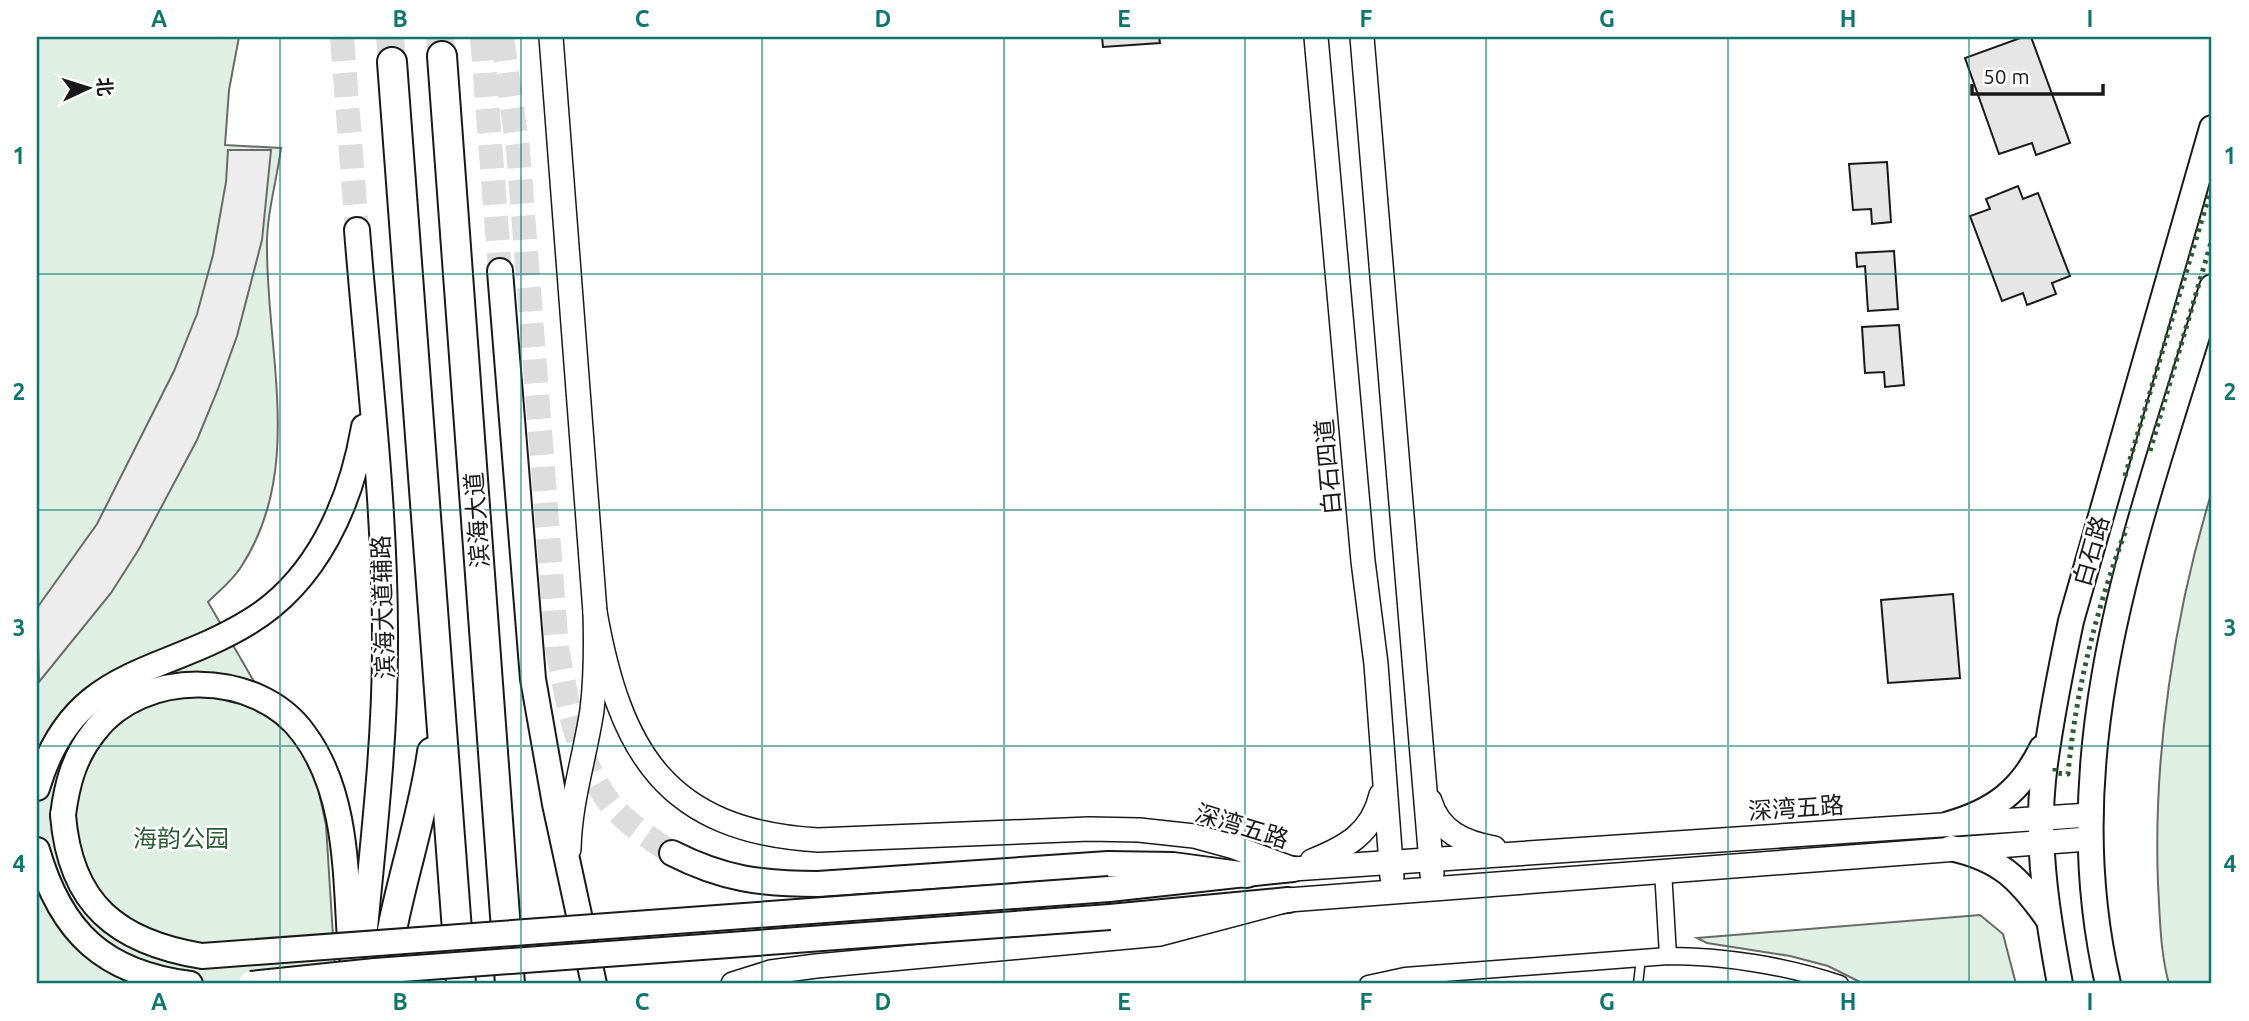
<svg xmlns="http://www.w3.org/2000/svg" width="2249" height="1021" font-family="Ubuntu,'Noto Sans SC',sans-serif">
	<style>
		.green { fill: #e0efe3; stroke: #6a6a6a; stroke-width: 2 }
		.parking { fill: #ededed; stroke: #6a6a6a; stroke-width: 2 }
		.building { fill: #e6e6e6; stroke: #1a1a1a; stroke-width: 2 }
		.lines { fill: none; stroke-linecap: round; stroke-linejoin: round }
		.primary-tunnel { stroke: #ddd; stroke-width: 24; stroke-dasharray: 24 12; stroke-linecap: butt }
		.highway-tunnel { stroke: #ddd; stroke-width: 28; stroke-dasharray: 28 14; stroke-linecap: butt }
		.lane-casing { stroke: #1a1a1a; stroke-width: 11 }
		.street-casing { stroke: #1a1a1a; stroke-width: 19 }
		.secondary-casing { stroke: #1a1a1a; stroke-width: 26 }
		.primary-casing { stroke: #1a1a1a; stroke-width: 28 }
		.highway-casing { stroke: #1a1a1a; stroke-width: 32 }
		.lane { stroke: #fff; stroke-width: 8 }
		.street { stroke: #fff; stroke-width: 16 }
		.secondary { stroke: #fff; stroke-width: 23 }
		.primary { stroke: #fff; stroke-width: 24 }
		.highway { stroke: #fff; stroke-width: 28 }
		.primary-bridge-casing { stroke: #1a1a1a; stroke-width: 28; stroke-linecap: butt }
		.primary-bridge { stroke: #fff; stroke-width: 24 }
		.hedge { stroke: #2b5a34; stroke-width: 5; stroke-dasharray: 3.5 5; stroke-linecap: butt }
		.grid { fill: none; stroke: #0f766e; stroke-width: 2; stroke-opacity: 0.55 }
		.labels { text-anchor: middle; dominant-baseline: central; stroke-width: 5; stroke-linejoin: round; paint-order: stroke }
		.street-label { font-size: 24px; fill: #1a1a1a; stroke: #fff }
		.park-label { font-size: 24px; fill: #2b5a34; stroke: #fff }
		.neatline { fill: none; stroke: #0f766e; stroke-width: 2.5 }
		.grid-label { font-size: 23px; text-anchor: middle; font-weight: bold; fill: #0f766e }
	</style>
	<rect width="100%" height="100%" fill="#fff"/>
	<g class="green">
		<path d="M38 37H239L229 90 225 145 281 148C277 180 266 216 267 248 267 356 304 471 241 567 233 580 219 591 208 602L274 716 300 748 317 783 326 825 336 984H37Z"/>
		<path d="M2212 491V984H2169C2160 951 2160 918 2158 884 2153 756 2174 614 2212 491Z"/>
		<polygon points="1980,915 2003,934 2016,984 1864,984 1828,966 1790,956 1707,943 1697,938"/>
	</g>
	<polygon class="parking" points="228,150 271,150 262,240 237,336 218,389 197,440 139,549 111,593 39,682 37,608 97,524 174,371 197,314 213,255 226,182"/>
	<g class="building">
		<polygon points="1102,37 1159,37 1160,43 1103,47"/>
		<polygon points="2023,37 2031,37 2070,143 2036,155 2032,143 1999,154 1965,58"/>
		<polygon points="1887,162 1891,222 1872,224 1871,209 1853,210 1849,164"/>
		<polygon points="2018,186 2023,199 2038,193 2070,276 2052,283 2056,294 2027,305 2023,293 2002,301 1970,216 1990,209 1986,199"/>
		<polygon points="1894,251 1898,309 1868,311 1865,266 1857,267 1856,253"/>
		<polygon points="1899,325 1904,385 1885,387 1884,372 1865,373 1862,327"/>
		<polygon points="1953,594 1960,678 1888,683 1881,600"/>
	</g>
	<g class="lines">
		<g class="primary-tunnel">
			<polyline points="342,37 357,230"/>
			<polyline points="482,37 500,271"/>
			<path d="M502 37 518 150 557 648C567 699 576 758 609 802 625 823 650 838 672 853"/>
		</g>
		<g class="highway-tunnel">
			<polyline points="390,37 392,62"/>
			<polyline points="440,37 442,56"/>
		</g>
		<g class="lane-casing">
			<polyline id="lane" points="1638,984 1641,958"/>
		</g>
		<g class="street-casing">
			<g id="street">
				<polyline points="1663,870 1668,956"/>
				<path d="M1368 984 1405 976 1668 956C1724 956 1787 966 1840 984"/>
			</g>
		</g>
		<g class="secondary-casing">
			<g id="secondary">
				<path d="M551 37 595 612C596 645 596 677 592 710 585 757 570 801 569 849"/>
				<polyline points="1316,37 1363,561 1376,664 1392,877"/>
				<polyline points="1362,37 1432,874"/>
				<path d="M595 612C620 752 666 831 818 840L1089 829 1139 830 1194 836 1234 847 1293 869 2089 815"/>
				<path d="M1430 801C1439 832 1465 843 1494 848"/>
				<path d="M1312 861C1347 847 1372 833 1381 795"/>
				<polyline points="733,984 771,972 816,966 1160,934 1288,900 2088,839"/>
			</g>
		</g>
		<g class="primary-casing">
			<g id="primary">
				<path d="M357 230C368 369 386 508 385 647 385 760 369 872 360 984"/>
				<polyline points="500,271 533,679 555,804 594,984"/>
				<path d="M37 788C73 666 159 677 249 622 317 581 351 503 364 427"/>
				<path d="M63 815C67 784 74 757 94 732 141 668 258 669 304 734 350 796 345 881 351 954"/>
				<path d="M1949 824C1994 811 2021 791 2042 748"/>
				<path d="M1951 848C2000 859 2019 878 2048 919"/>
				<path d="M37 850C61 933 104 973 190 984"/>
				<path d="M672 853C723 879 761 884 818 884L1108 864 1173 865 1247 875"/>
				<polyline points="1109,889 1293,869"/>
				<polyline points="1110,917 1288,900"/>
				<path d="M2060 984C2048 919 2036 847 2043 780 2049 727 2060 673 2071 621L2212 128"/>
				<path d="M2108 984C2052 741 2143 516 2212 287"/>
			</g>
		</g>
		<g class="highway-casing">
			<g id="highway">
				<polyline points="442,56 510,984"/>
				<polyline points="392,62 461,984"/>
				<path d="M384 984C391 905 421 830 432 752"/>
			</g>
		</g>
		<use href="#lane" class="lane"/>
		<use href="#street" class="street"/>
		<use href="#secondary" class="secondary"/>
		<use href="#primary" class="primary"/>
		<use href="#highway" class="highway"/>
		<g class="primary-bridge-casing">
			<g id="primary-bridge">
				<path d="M63 815C70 904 117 942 202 956L1109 889"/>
				<polyline points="251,984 375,971 1110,917"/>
			</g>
		</g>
		<use href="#primary-bridge" class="primary-bridge"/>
		<g class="hedge">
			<polyline points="2150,451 2212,239"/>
			<polyline points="2125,476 2212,186"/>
			<path d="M2055 768V773L2068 774C2076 688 2097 607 2127 527"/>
		</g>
	</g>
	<path class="grid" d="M280 37V984M521 37V984M762 37V984M1004 37V984M1245 37V984M1486 37V984M1728 37V984M1969 37V984M37 274H2212M37 510H2212M37 746H2212"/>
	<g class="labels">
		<g class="street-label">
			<text transform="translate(1328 467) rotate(-95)">白石四道</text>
			<text transform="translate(477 520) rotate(-94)">滨海大道</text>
			<text transform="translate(2091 551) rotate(-74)">白石路</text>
			<text transform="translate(383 607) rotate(-92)">滨海大道辅路</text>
			<text transform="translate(1796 808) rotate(-4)">深湾五路</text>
			<text transform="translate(1242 826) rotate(17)">深湾五路</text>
		</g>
		<g class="park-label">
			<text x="181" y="838">海韵公园</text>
		</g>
	</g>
	<rect width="2249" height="1021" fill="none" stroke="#ffffff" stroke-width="77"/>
	<g transform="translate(88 88) rotate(86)" stroke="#ffffff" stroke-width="5" paint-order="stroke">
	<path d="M0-5L12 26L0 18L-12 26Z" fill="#1a1a1a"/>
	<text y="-10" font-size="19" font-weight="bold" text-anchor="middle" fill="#1a1a1a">北</text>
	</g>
	<path d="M1972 84v10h131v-10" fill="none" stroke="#1a1a1a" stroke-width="3.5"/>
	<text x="1983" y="84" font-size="21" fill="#1a1a1a" stroke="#ffffff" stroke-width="5" paint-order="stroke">50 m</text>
	<rect x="38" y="38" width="2172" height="944" class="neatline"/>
	<g class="grid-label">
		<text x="159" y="27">A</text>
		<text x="400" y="27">B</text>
		<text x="642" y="27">C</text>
		<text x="883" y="27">D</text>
		<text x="1124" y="27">E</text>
		<text x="1366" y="27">F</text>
		<text x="1607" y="27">G</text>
		<text x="1848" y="27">H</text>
		<text x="2090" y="27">I</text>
		<text x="19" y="164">1</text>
		<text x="2230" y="164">1</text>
		<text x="19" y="400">2</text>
		<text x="2230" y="400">2</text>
		<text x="19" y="636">3</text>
		<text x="2230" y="636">3</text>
		<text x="19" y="872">4</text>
		<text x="2230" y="872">4</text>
		<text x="159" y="1010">A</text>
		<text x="400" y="1010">B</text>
		<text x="642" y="1010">C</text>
		<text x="883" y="1010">D</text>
		<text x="1124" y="1010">E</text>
		<text x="1366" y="1010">F</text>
		<text x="1607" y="1010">G</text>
		<text x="1848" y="1010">H</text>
		<text x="2090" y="1010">I</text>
	</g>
</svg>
